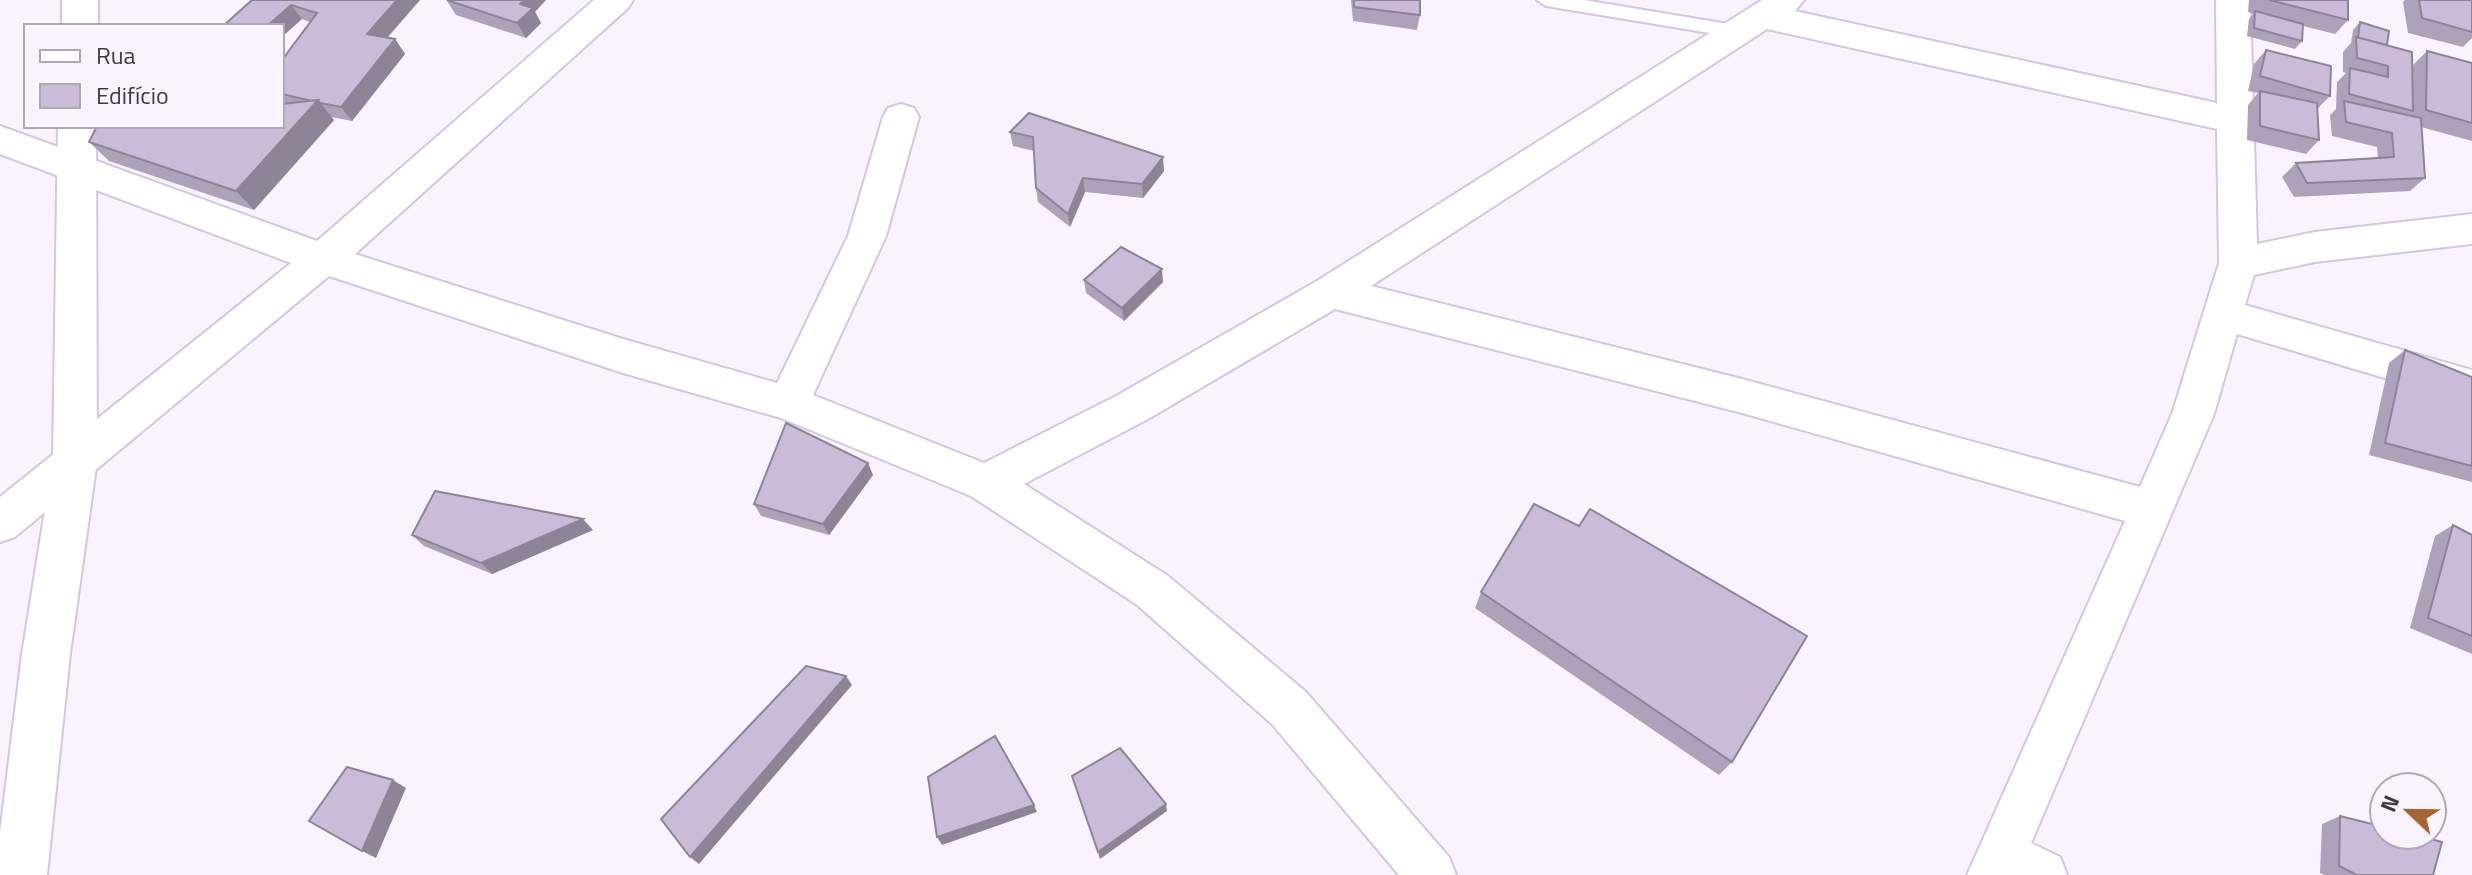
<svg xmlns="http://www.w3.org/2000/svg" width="2472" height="875" font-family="'Titillium Web',sans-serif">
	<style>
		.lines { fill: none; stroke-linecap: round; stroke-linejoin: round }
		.lane-casing { stroke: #d4c6e3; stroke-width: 4 }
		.street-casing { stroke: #d4c6e3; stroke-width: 4 }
		.secondary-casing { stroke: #d4c6e3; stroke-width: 4 }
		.lane { fill: #fff; fill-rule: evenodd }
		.street { fill: #fff; fill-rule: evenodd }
		.secondary { fill: #fff; fill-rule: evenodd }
		.wall { fill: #aea2bb }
		.shaded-wall { fill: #8d8498 }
		.building { fill: #cabcd9; stroke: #8d8498; stroke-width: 2 }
	</style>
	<rect width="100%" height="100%" fill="#f9f3ff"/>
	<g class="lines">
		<g class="lane-casing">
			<polygon id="lane" points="1537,0 1584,0 1734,25 1743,31 1734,37 1546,6"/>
		</g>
		<g class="street-casing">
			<path id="street" d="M594 0H633L628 8 355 254 623 339 777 383 848 236 883 117 888 108 901 104 914 108 919 117 886 236 813 395 984 463 1118 395 1317 281 1762 0H1804L1795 11 2217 103 2216 0H2250L2257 244 2315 232 2472 214V244L2315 262 2254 275 2245 305 2472 370V404L2237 334 2214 414 2031 843 2060 857 2067 875H1967L2125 521 1742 413 1335 309 1148 419 1024 484 1168 576 1306 692 1449 857 1456 875H1399L1272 724 1136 604 971 496 781 418 623 373 329 276 15 537 0 542V497L291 263 0 154V126L317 241ZM1767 29 2217 129 2219 263 2172 414 2140 487 1742 379 1371 286Z"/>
		</g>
		<g class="secondary-casing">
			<g id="secondary">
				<rect x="62" y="0" width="36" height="26"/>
				<polygon points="58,126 96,126 97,460 70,654 47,875 0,875 0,833 22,654 53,460"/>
			</g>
		</g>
		<use href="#lane" class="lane"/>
		<use href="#street" class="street"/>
		<use href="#secondary" class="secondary"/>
	</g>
	<g class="wall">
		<polygon points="252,0 420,0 387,38 395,39 405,54 352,121 331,117 334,120 254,210 109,161 89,142 282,126 282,60 310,22"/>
		<polygon points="1351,0 1420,0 1420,15 1417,30 1353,21"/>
		<polygon points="2249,0 2348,0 2348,20 2335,34 2303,26 2302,41 2295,49 2247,36 2249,19 2253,14 2248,12"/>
		<polygon points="2405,0 2472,0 2472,38 2463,47 2408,33 2403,2"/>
		<polygon points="447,1 535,12 541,23 526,38 456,15"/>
		<polygon points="2360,22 2413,65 2427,51 2472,63 2472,141 2421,127 2425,178 2410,191 2294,197 2282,177 2296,163 2378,158 2377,147 2332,136 2330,115 2336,109 2337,82 2346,73 2343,72 2343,52 2351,43 2353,30"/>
		<polygon points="2266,50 2330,96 2317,109 2319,140 2306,154 2247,140 2248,105 2258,93 2248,91 2254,64"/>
		<polygon points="1010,132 1164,171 1143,198 1085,192 1070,227 1038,202 1036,188 1034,151 1013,146"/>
		<polygon points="1084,280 1163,282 1124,321 1086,293"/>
		<polygon points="2405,350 2472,377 2472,482 2369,455 2389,363"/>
		<polygon points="873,475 829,535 761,516 754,504"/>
		<polygon points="2453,525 2472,535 2472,654 2410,628 2435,536"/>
		<polygon points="593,530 492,574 424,546 412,535"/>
		<polygon points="1481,592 1732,762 1719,775 1475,608"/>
		<polygon points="2340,816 2433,875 2324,875 2320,873 2322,824"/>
	</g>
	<g class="shaded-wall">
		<polygon points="397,0 420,0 377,49 367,34"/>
		<polygon points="524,0 546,0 535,12 541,23 526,38 517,23 520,4"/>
		<polygon points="291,5 302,19 282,37 282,26 267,26"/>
		<polygon points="395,39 405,54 352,121 341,107"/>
		<polygon points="318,100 334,120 254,210 236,191"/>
		<polygon points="1163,157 1164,171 1143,198 1142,184"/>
		<polygon points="1083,178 1085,192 1070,227 1068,214"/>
		<polygon points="1162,269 1163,282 1124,321 1122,308"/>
		<polygon points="868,463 873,475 829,535 823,524"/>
		<polygon points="583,519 593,530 492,574 481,563"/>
		<polygon points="846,676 852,685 699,864 690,857"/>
		<polygon points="393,780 406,788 376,858 362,851"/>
		<polygon points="1166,804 1167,811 1100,859 1098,852"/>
		<polygon points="1034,805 1037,812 942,845 937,837"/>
	</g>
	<g class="building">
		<polygon points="252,0 397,0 367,34 395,39 341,107 320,103 318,100 312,101 282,94 282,60 317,13 291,5 267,26 223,26"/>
		<polygon points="447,0 524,0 520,4 533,8 517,23"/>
		<polygon points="1354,0 1420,0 1420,15 1354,7"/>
		<polygon points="2269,0 2348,0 2348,20"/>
		<polygon points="2419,0 2472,0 2472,32 2422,18"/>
		<polygon points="2255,11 2303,24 2302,41 2254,28"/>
		<polygon points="2360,22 2389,31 2387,45 2358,38"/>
		<polygon points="2356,37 2412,52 2413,111 2349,94 2350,68 2388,77 2388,66 2357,58"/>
		<polygon points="2266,50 2331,66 2330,96 2260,76"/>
		<polygon points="2427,51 2472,63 2472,123 2426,110"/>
		<polygon points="2260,91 2317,103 2319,140 2260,126"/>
		<polygon points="318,100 236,191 89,142 97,126 282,126 282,104"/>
		<polygon points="2344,101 2421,118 2425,178 2307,183 2296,163 2394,157 2392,133 2346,122"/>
		<polygon points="1029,113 1163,157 1142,184 1083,178 1068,214 1036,188 1033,137 1010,132"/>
		<polygon points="1121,247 1162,269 1122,308 1084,280"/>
		<polygon points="2405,350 2472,377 2472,466 2385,443"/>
		<polygon points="786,423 868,463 823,524 754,504"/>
		<polygon points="435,491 583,519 481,563 412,535"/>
		<polygon points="1534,504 1579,526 1590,509 1807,636 1732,762 1481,592"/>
		<polygon points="2453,525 2472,535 2472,636 2428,618"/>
		<polygon points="806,666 846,676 690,857 661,819"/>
		<polygon points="995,736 1034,805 937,837 928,777"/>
		<polygon points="1120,748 1166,804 1098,852 1072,776"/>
		<polygon points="347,767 393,780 362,851 309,821"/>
		<polygon points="2340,816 2384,827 2384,835 2415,835 2442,842 2433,875 2357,875 2339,866"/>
	</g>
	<rect x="24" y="24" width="260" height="104" fill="#f9f3ff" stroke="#afa9b5" stroke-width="2"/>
	<rect x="40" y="50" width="40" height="12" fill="#ffffff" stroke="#afa9b5" stroke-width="2"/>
	<text x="96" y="64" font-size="24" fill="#3f3a45">Rua</text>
	<rect x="40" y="84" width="40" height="24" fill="#cabcd9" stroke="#afa9b5" stroke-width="2"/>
	<text x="96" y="104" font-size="24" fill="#3f3a45">Edifício</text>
	<g transform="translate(2408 811) rotate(292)"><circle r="38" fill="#f9f3ff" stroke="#afa9b5" stroke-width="2"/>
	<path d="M0-6L14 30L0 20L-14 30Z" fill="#a6662f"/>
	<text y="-12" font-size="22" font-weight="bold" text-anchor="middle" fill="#3f3a45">N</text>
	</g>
</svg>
